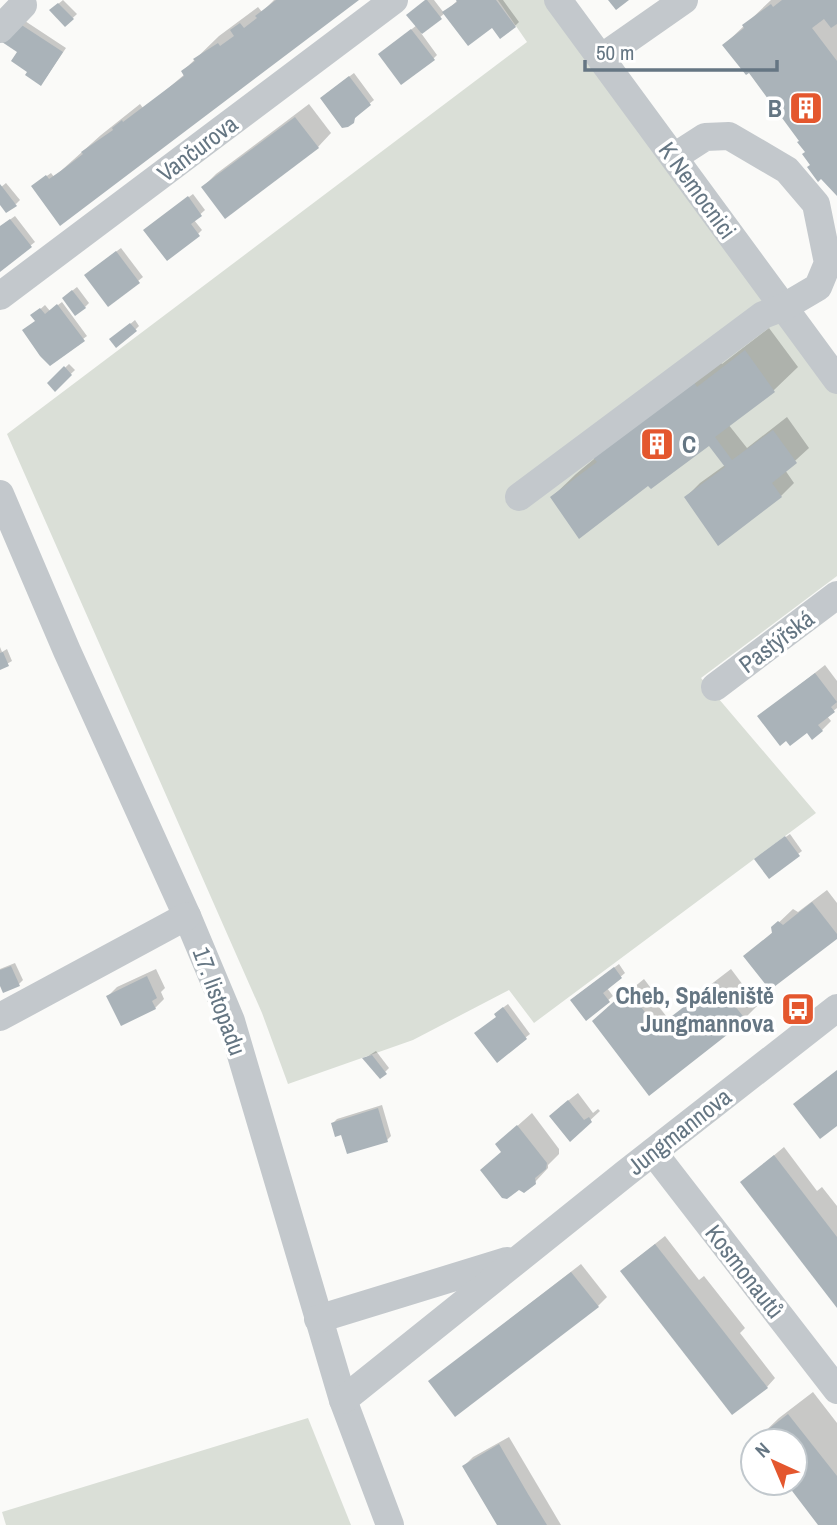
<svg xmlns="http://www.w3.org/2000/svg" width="837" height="1525" font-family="'Archivo Narrow',sans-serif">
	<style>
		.green { fill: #dadfd7 }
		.shadow { fill: #0003 }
		.building { fill: #aab3b9 }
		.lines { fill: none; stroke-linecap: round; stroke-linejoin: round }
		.minor { stroke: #c3c8cc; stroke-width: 28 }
		.labels { text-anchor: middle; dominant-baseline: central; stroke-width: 7; stroke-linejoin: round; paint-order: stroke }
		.poi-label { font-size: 24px; font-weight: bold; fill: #657683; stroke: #fff; text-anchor: end }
		.street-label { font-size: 24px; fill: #657683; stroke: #fff }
	</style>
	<rect width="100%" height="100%" fill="#fafaf8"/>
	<g class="green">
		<polygon points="498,0 558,0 837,380 837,576 701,678 816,813 534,1023 509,990 413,1040 288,1084 262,1013 7,434 527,42"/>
		<polygon points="308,1418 351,1525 6,1525 2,1512"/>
	</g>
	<g class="shadow">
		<polygon points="63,0 77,14 65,25 51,10"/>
		<polygon points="274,0 356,0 61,223 37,183 51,173 54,177 101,135 140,104 143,108 159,96 185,74 183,71 219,36 258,7 262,12"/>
		<polygon points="426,0 434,0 444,13 458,0 503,0 519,22 515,26 492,26 445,13 421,33 437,55 433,59 384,51 417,25"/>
		<polygon points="771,0 837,0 837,194 812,164 801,140 749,71 724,45"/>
		<polygon points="25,21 66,48 45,79 30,72 19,52 5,42"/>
		<polygon points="354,73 374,100 358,113 353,121 326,94"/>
		<polygon points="309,104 331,133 318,147 203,187 216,174"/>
		<polygon points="6,183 20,200 16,204 0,202 0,188"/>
		<polygon points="193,194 205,210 194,220 202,230 198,234 150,226"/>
		<polygon points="15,216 35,242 0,269 0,227"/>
		<polygon points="121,248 143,277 108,305 90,271"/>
		<polygon points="77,287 89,303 85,307 68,294"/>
		<polygon points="62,302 87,336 83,339 37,321 37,312 45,305 50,311"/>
		<polygon points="135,320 139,326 135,330 116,336"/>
		<polygon points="769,328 798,367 774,390 728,424 747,448 787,417 809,448 785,470 794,483 781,496 686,497 700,483 725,465 709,443 649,483 552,497 576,474 716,357 722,364"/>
		<polygon points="69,364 75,370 55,389 49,383"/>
		<polygon points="0,647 2,652 7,649 12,661 0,668"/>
		<polygon points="825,665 837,681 837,708 827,716 831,721 822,730 807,731 760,716"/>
		<polygon points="790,834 802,851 798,854 760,855"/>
		<polygon points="827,890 837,903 837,937 746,956 774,931 773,928 793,909 798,912"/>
		<polygon points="15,963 23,980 19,984 0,982 0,969"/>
		<polygon points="619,964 625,973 607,988 613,996 587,1018 576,996"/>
		<polygon points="156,969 165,988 161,992 164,999 155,1008 108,996 117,987"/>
		<polygon points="731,969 758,1005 745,1018 649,1093 607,1008 632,986 633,988 644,979 663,1004 659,1007 667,1017 677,1019 675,1016 688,1002"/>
		<polygon points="508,1004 530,1034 497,1060 498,1016 500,1010"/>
		<polygon points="376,1051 389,1068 380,1077 365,1058"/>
		<polygon points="578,1093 593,1113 598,1109 600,1111 570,1139 560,1107"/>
		<polygon points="382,1105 391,1136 387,1140 343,1133 333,1123 337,1119"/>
		<polygon points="532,1113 559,1149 559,1154 548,1165 548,1168 535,1182 497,1144"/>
		<polygon points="784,1147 817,1191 822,1187 837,1206 837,1305 742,1182"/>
		<polygon points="665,1236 699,1280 704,1276 745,1328 740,1333 775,1378 767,1387 631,1263"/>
		<polygon points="581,1264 607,1297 598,1306 440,1373"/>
		<polygon points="813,1392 837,1423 837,1525 821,1525 788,1483 795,1483 795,1441 755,1441 779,1418"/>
		<polygon points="509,1437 561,1525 499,1525 464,1466 473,1457"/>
	</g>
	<g class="building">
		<polygon points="276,0 359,0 60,226 31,186 46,175 49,179 62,170 83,154 81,152 113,130 112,128 122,120 123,122 184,76 181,71 195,61 193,59 218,43 220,46 234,36 230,30 240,23 244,28 257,18 255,16"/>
		<polygon points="425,0 427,0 442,19 422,34 406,15"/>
		<polygon points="456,0 496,0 516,27 500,39 492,28 468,46 442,12 457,2"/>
		<polygon points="608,0 629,0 616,10"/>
		<polygon points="782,0 837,0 837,24 831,28 824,19 812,28 837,61 837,196 821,179 818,182 807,167 810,165 802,154 805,152 797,142 799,141 749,73 746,75 722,45 744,28 742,25 771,4 773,7"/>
		<polygon points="58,3 74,19 65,27 49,10"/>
		<polygon points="20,24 63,52 41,86 25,75 27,72 11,61 17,52 2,42"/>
		<polygon points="411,29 435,60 401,85 378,54"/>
		<polygon points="349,76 371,105 355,118 354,123 348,127 342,128 320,98"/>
		<polygon points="295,117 319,148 225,219 201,187"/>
		<polygon points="0,184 17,206 6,213 0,205"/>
		<polygon points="188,196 202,216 191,224 200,236 167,261 143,230"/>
		<polygon points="10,219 32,247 0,272 0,226"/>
		<polygon points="116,251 140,283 108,307 84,275"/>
		<polygon points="72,290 86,308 75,316 62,298"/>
		<polygon points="57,304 85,341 50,366 40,356 22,330 35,321 30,315 40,308 45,314"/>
		<polygon points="130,323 137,331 116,348 109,339"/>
		<polygon points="745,350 775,392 715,437 732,460 773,430 797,463 772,483 782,497 718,546 684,497 725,467 709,446 651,489 648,486 579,539 550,497 597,462 591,455 692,379 697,387"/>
		<polygon points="64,366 72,375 55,392 47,383"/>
		<polygon points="3,652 9,666 0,670 0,653"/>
		<polygon points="815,673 837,702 831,707 835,712 818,725 823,731 812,740 807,733 790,746 786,741 780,746 757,716"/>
		<polygon points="785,836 800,856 769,879 754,859"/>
		<polygon points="812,902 837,934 837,939 770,990 743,956 772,933 771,927 778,921 783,925"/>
		<polygon points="11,966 20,986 3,993 0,986 0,970"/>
		<polygon points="614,967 622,978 603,993 610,1002 586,1021 570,1000"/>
		<polygon points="147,976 157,998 152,1001 156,1009 121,1026 106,996"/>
		<polygon points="716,982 746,1020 649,1096 592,1021 618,998 619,1000 630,992 650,1019 646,1022 653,1030 660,1031 675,1019 672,1016"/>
		<polygon points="503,1007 527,1039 497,1063 474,1033 496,1017 494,1014"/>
		<polygon points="372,1055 387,1074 380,1079 362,1058"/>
		<polygon points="837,1070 837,1126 820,1139 793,1104"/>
		<polygon points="568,1100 584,1120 589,1117 592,1122 570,1142 549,1116"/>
		<polygon points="378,1108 388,1142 347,1154 341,1135 335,1137 331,1123"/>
		<polygon points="517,1125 547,1163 546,1169 535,1178 536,1184 524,1193 519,1190 507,1199 502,1198 480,1170 501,1152 495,1144"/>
		<polygon points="774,1155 837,1237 837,1308 740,1182"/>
		<polygon points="655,1244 768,1388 732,1415 620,1271"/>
		<polygon points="571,1272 599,1307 455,1417 428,1381"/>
		<polygon points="788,1414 837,1476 837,1525 818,1525 786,1483 795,1483 795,1441 753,1441"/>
		<polygon points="499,1444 528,1494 547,1525 497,1525 462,1466"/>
	</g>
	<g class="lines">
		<g class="minor">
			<polyline points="558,0 837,380"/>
			<polyline points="0,29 23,5"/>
			<polyline points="601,58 684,0"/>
			<polyline points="0,296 394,0"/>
			<polyline points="0,494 67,651 187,916 231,1021 343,1400 390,1525"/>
			<polyline points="519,497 763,315 784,307 818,287 828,263 816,204 787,170 729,136 705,137 674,157"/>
			<polyline points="715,687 837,595"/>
			<polyline points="0,1017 187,916"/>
			<polyline points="653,1152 837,1390"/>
			<polyline points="318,1319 507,1261"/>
			<polyline points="343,1400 626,1173 837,1008"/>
		</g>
	</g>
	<defs>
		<g id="building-square" transform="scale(1.75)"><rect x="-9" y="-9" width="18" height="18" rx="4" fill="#e4572e" stroke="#fff"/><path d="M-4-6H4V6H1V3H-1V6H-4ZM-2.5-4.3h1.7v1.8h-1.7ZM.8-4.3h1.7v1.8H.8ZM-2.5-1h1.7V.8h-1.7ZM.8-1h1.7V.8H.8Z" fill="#fff"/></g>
		<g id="bus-square" transform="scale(1.75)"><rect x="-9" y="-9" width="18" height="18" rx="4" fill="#e4572e" stroke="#fff"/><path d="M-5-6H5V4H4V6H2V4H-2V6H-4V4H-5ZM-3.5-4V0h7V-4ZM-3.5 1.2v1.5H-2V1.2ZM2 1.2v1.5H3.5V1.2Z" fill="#fff"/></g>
	</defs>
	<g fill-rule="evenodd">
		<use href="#building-square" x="806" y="108"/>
		<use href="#building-square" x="657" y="444"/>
		<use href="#bus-square" x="798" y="1009"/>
	</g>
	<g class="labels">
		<g class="poi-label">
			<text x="782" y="108">B</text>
			<text x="682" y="444" text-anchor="start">C</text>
			<text x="774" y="995">Cheb, Spáleniště<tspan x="774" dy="28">Jungmannova</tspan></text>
		</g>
		<g class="street-label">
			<text transform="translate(197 148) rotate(-37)">Vančurova</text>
			<text transform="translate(698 190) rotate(54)">K Nemocnici</text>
			<text transform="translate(776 641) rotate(-37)">Pastýřská</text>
			<text transform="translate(220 1001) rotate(70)">17. listopadu</text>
			<text transform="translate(679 1131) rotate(-38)">Jungmannova</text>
			<text transform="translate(745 1271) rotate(52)">Kosmonautů</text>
		</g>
	</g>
	<g transform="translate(774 1462) rotate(316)"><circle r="33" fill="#ffffff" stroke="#c1c8cd" stroke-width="2"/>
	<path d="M0-5L12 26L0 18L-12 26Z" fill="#e4572e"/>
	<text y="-10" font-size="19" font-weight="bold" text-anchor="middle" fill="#657683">N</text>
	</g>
	<path d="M585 60v10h192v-10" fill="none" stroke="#657683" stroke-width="3.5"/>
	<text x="596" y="60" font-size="21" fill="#657683" stroke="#ffffff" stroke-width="5" paint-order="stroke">50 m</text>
</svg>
